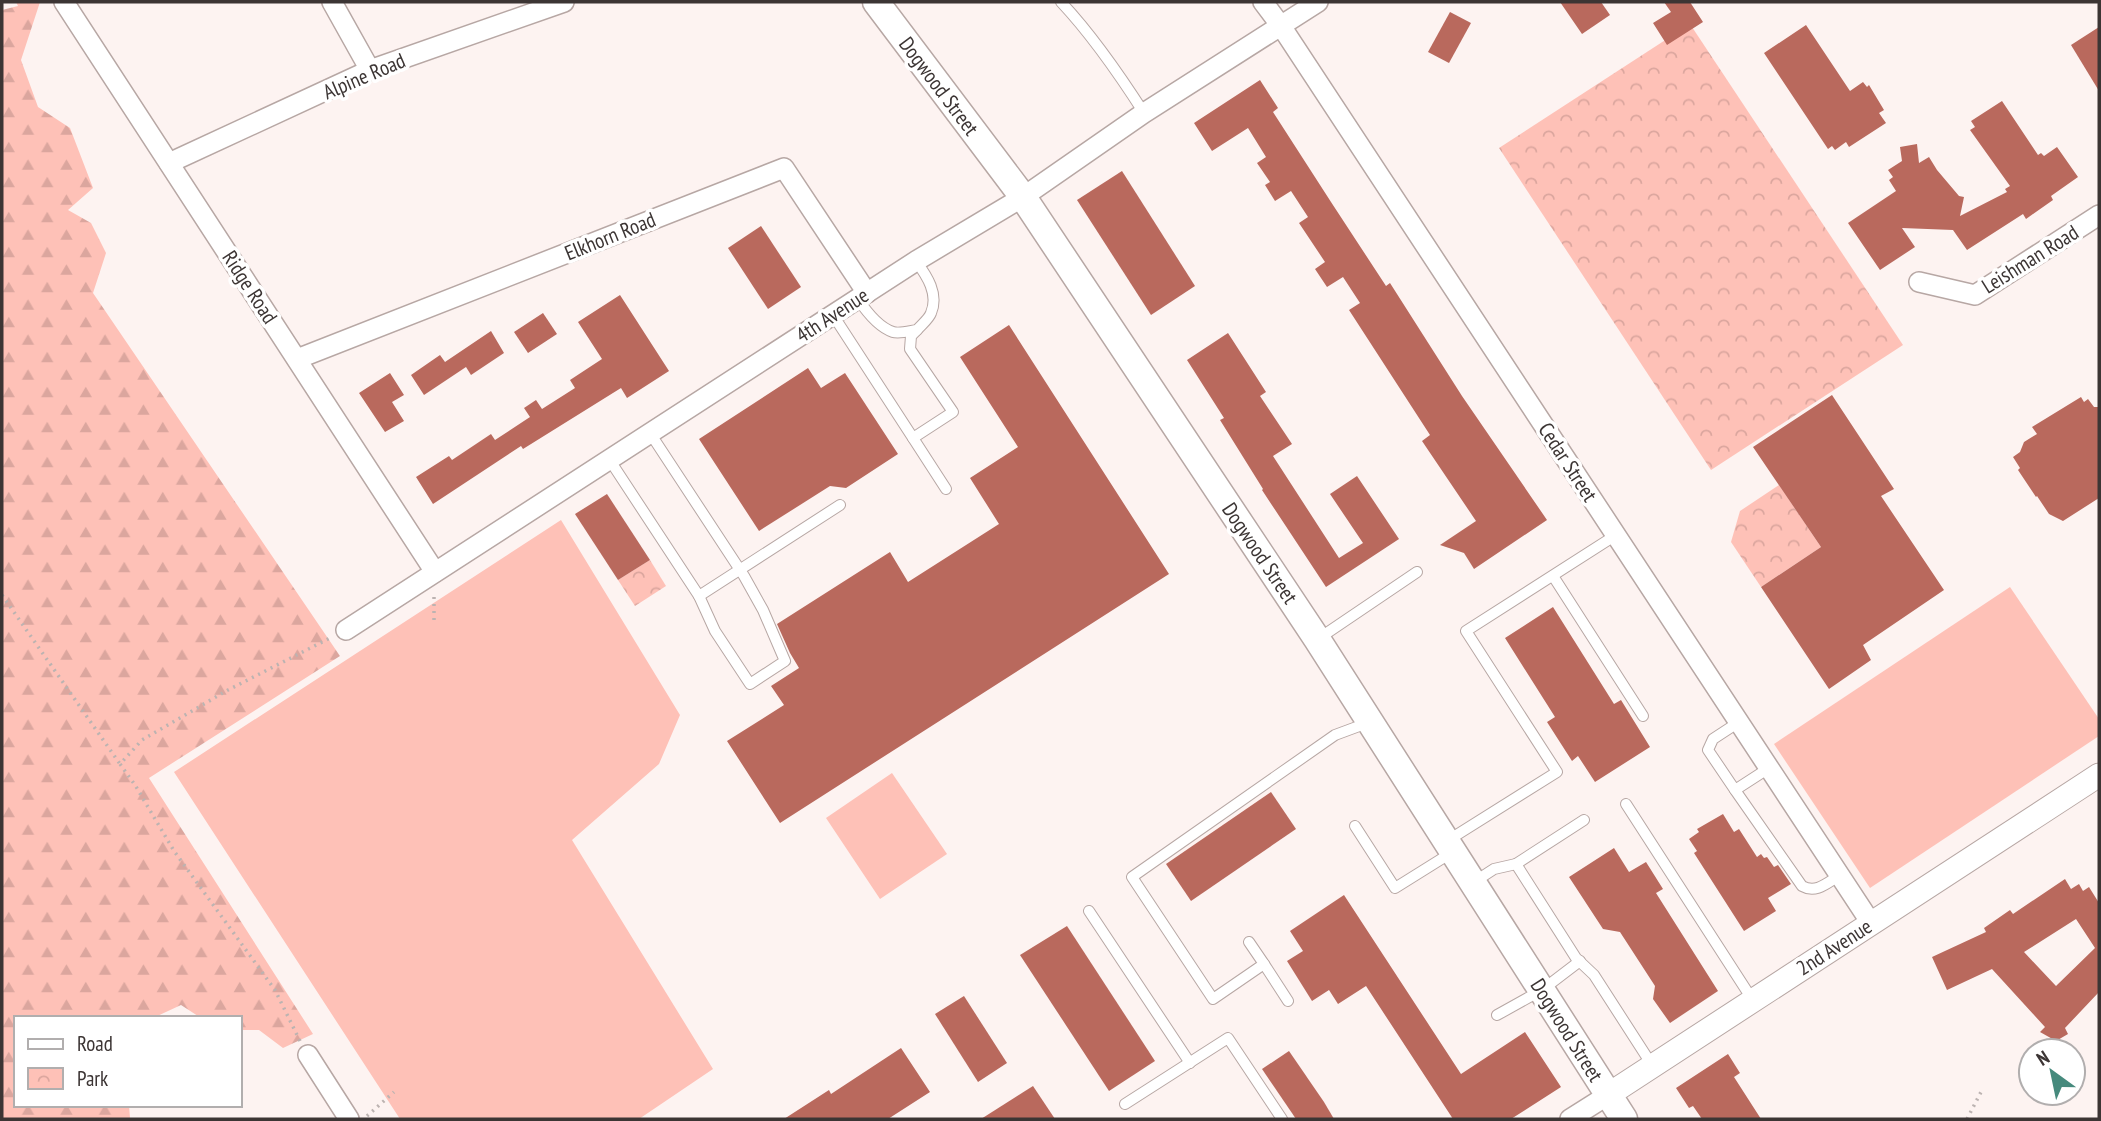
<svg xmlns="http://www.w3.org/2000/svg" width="2101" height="1121" font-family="'PT Sans Narrow',sans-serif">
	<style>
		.forest { fill: url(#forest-firs) }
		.park { fill: url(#park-crowns) }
		.pitch { fill: #fec1b7 }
		.building { fill: #b9695d; fill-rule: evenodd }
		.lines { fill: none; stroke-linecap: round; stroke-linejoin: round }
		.service-casing { stroke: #b7a7a4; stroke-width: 12 }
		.minor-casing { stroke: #b7a7a4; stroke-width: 22 }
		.tertiary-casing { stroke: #b7a7a4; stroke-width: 25 }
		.secondary-casing { stroke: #b7a7a4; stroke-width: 29 }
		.path { stroke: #bcb3b1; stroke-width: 3.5; stroke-dasharray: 2 5; stroke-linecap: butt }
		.service { stroke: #fff; stroke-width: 10 }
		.minor { stroke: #fff; stroke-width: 19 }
		.tertiary { stroke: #fff; stroke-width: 23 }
		.secondary { stroke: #fff; stroke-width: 26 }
		.labels { text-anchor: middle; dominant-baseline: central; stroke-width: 7; stroke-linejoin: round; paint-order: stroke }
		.street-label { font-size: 21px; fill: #3c3534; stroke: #fff }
	</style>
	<defs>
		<pattern id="forest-firs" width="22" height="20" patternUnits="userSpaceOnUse" patternTransform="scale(1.75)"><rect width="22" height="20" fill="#fec1b7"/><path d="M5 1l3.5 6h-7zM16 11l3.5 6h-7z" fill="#dba69e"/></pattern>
		<pattern id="park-crowns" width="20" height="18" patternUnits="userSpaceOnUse" patternTransform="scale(1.75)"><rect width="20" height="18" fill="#fec1b7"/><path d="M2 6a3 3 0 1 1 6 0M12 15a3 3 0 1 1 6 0" fill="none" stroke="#dba69e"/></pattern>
	</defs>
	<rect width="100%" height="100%" fill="#fdf3f1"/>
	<polygon class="forest" points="16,2 40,2 21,60 38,107 70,128 93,188 68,210 91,223 106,253 93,293 340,656 149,778 313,1034 283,1048 259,1030 240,1030 240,1018 201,1018 181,1005 153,1018 16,1018 16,1105 129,1105 130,1118 133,1119 2,1119 2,10 18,6"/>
	<g class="park">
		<polygon points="1690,24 1903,345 1711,470 1499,148"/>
		<polygon points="1779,485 1821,547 1761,587 1731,542 1740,511"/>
		<polygon points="650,560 666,586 635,606 618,580"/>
	</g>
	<g class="pitch">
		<polygon points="561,520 680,715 659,764 572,840 713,1069 639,1119 400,1119 174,772"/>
		<polygon points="2010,587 2099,719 2099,736 1870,888 1774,744"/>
		<polygon points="892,773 947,854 880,899 826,818"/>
	</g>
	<g class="building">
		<polygon points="1560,2 1601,2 1610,15 1582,34"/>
		<polygon points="1664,2 1690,2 1703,22 1667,45 1653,23 1671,12"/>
		<polygon points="1450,12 1471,23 1449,63 1428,52"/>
		<polygon points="1806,25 1850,91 1863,82 1867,87 1869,85 1884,110 1879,113 1886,123 1849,147 1846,142 1835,150 1832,146 1828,149 1764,53"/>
		<polygon points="2099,27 2099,91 2071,45"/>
		<polygon points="1260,80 1278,108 1273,112 1331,202 1386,286 1390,283 1462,396 1547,520 1474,569 1464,553 1440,545 1476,521 1422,441 1430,435 1349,310 1360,303 1343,277 1327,287 1315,269 1325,262 1299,223 1308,217 1291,191 1275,201 1265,185 1270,182 1257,163 1266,157 1248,128 1212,151 1194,123"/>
		<polygon points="2002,101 2038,155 2041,153 2044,156 2057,147 2078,177 2051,196 2053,200 2026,219 2023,214 1967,250 1953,230 1902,228 1915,247 1880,270 1848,223 1896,191 1889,180 1893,177 1888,170 1902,161 1900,147 1917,144 1919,163 1929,157 1937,170 1959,196 1964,197 1960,216 2007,192 2005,189 2010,186 1970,130 1975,127 1971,121"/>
		<polygon points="1122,171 1195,286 1151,315 1077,200"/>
		<polygon points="761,226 801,287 768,309 728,248"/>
		<polygon points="620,295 669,371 627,398 621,388 523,449 521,446 433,504 416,477 449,456 452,460 491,434 495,440 530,417 524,408 536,400 542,409 575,388 570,380 602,359 578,322"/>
		<polygon points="543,313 557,334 528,353 514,332"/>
		<polygon points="1009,325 1169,574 780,823 727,741 784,705 771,686 799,668 790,653 777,624 890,552 908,582 999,524 970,478 1018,447 960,357"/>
		<polygon points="491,331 504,353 471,375 466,367 424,395 411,375 440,355 445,362"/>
		<polygon points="1228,333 1266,392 1260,396 1292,444 1273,456 1339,558 1363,543 1330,494 1357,476 1399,539 1326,587 1262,490 1263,489 1220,420 1224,418 1187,360"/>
		<polygon points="808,368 821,388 845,373 898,454 846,488 830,486 759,531 699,439"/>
		<polygon points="390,373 404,395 392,402 404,421 385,432 359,393"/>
		<polygon points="1832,395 1894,489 1881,496 1944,590 1863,645 1871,660 1829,689 1761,587 1821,547 1753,447"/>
		<polygon points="2081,397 2084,402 2088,399 2094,407 2099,407 2099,498 2063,521 2049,514 2037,496 2036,497 2018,470 2020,468 2013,457 2020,452 2024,442 2037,434 2032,427"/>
		<polygon points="607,494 650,560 618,580 575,514"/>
		<polygon points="1553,607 1614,704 1621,700 1650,747 1595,782 1578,756 1572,761 1547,722 1555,717 1505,638"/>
		<polygon points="1271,792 1296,829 1191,901 1166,864"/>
		<polygon points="1723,814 1734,832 1739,829 1757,857 1761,854 1764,858 1767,857 1774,867 1778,865 1791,884 1768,898 1776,911 1744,931 1694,853 1697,851 1689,839 1699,832 1697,829"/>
		<polygon points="1614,848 1629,872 1646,862 1663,889 1656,893 1718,991 1670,1023 1653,999 1655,986 1620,932 1603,929 1569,877"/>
		<path d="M2065 879 2071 889 2079 884 2083 891 2089 887 2099 903V992L2065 1028 2068 1034 2056 1041 2040 1032 2045 1027 1992 969 1947 990 1932 957 1986 932 1984 928 2010 910 2013 914ZM2076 919 2095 948 2056 986 2024 952Z"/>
		<polygon points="1344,895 1461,1074 1525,1032 1561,1087 1511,1119 1453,1119 1366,986 1338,1004 1329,990 1312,1001 1287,961 1303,951 1290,931"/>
		<polygon points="1067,926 1155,1061 1109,1091 1020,955"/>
		<polygon points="964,996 1007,1063 978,1082 935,1014"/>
		<polygon points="901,1048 930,1092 888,1119 784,1119 829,1090 831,1094"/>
		<polygon points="1289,1051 1324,1102 1334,1119 1296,1119 1262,1069"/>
		<polygon points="1728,1054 1740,1073 1734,1077 1761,1119 1702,1119 1693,1106 1689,1108 1676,1088"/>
		<polygon points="1033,1086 1055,1119 981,1119"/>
	</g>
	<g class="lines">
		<g class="service-casing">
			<g id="service">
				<path d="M1061 2C1093 36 1119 74 1144 113"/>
				<path d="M858 299C866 311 878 327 893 332 899 334 910 331 917 330 921 325 929 319 931 313 939 294 927 276 916 261"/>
				<polyline points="833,315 913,438 953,412 910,349 911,336 917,330"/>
				<polyline points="650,433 744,576 763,610 785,661 750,684 715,631 699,596"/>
				<polyline points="913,438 946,489"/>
				<polyline points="609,459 699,596 840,505"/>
				<polyline points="1553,576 1643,716"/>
				<polyline points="1318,639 1417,572"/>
				<polyline points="1739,722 1713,739 1708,750 1735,790 1769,768"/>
				<path d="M1735 790 1802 886C1816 894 1827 883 1840 875"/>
				<polyline points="1626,804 1752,999"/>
				<polyline points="1584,820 1516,864 1576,958 1594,975 1652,1065"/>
				<polyline points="1355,826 1395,888 1451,853"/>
				<polyline points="1447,841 1557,772 1466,631 1616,535"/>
				<polyline points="1474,882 1494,869 1516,864"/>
				<polyline points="1089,911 1190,1063"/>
				<polyline points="1249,942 1264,964 1213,999 1132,877 1335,735 1370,722"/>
				<polyline points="1264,964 1288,1001"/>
				<polyline points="1497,1015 1542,990 1580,961"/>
				<polyline points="1125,1104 1228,1038 1282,1119"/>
			</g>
		</g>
		<g class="minor-casing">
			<g id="minor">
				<polyline points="64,2 435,572"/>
				<polyline points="332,2 370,70"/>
				<polyline points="1263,2 1281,26 1871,923"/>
				<polyline points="169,163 370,70 564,2"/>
				<polyline points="1919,282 1975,295 2099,215"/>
				<polyline points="297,359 784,168 867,293"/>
				<polyline points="346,630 916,261 1023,197 1144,113 1318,2"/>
				<polyline points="308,1055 349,1119"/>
				<polyline points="1570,1119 1608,1095"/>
			</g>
		</g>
		<g class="tertiary-casing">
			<polyline id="tertiary" points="1608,1095 2099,775"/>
		</g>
		<g class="secondary-casing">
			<polyline id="secondary" points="876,2 1023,197 1317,639 1624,1119"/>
		</g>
		<g class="path">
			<polyline points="2,595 120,764"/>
			<polyline points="434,620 434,595"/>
			<polyline points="300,1041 275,990 174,851 135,785 120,764 142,740 228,690 332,637"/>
			<polyline points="367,1116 394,1092"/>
			<polyline points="1967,1119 1981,1092"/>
		</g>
		<use href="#service" class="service"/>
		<use href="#minor" class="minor"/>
		<use href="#tertiary" class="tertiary"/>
		<use href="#secondary" class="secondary"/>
	</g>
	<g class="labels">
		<g class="street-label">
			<text transform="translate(364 76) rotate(-23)">Alpine Road</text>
			<text transform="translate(939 86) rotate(53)">Dogwood Street</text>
			<text transform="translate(610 236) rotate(-22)">Elkhorn Road</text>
			<text transform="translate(2030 259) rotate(-32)">Leishman Road</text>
			<text transform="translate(250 287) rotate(57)">Ridge Road</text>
			<text transform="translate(832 315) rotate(-33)">4th Avenue</text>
			<text transform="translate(1568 462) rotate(57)">Cedar Street</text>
			<text transform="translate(1260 553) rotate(56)">Dogwood Street</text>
			<text transform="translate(1834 947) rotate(-33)">2nd Avenue</text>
			<text transform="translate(1567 1030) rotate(58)">Dogwood Street</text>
		</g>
	</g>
	<rect width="2101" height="1121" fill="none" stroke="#3c3534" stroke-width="7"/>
	<rect x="14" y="1016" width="228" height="91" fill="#ffffff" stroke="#b1aeae" stroke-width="2"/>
	<rect x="28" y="1039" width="35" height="10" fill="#ffffff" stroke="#b1aeae" stroke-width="2"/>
	<text x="77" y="1051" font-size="21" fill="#3c3534">Road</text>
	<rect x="28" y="1068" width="35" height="21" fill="url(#park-crowns)" stroke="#b1aeae" stroke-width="2"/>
	<text x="77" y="1086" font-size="21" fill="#3c3534">Park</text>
	<g transform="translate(2052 1072) rotate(327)"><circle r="33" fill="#ffffff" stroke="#b1aeae" stroke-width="2"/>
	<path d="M0-5L12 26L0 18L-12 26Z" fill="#468a7d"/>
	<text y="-10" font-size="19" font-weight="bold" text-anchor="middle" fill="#3c3534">N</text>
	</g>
</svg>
